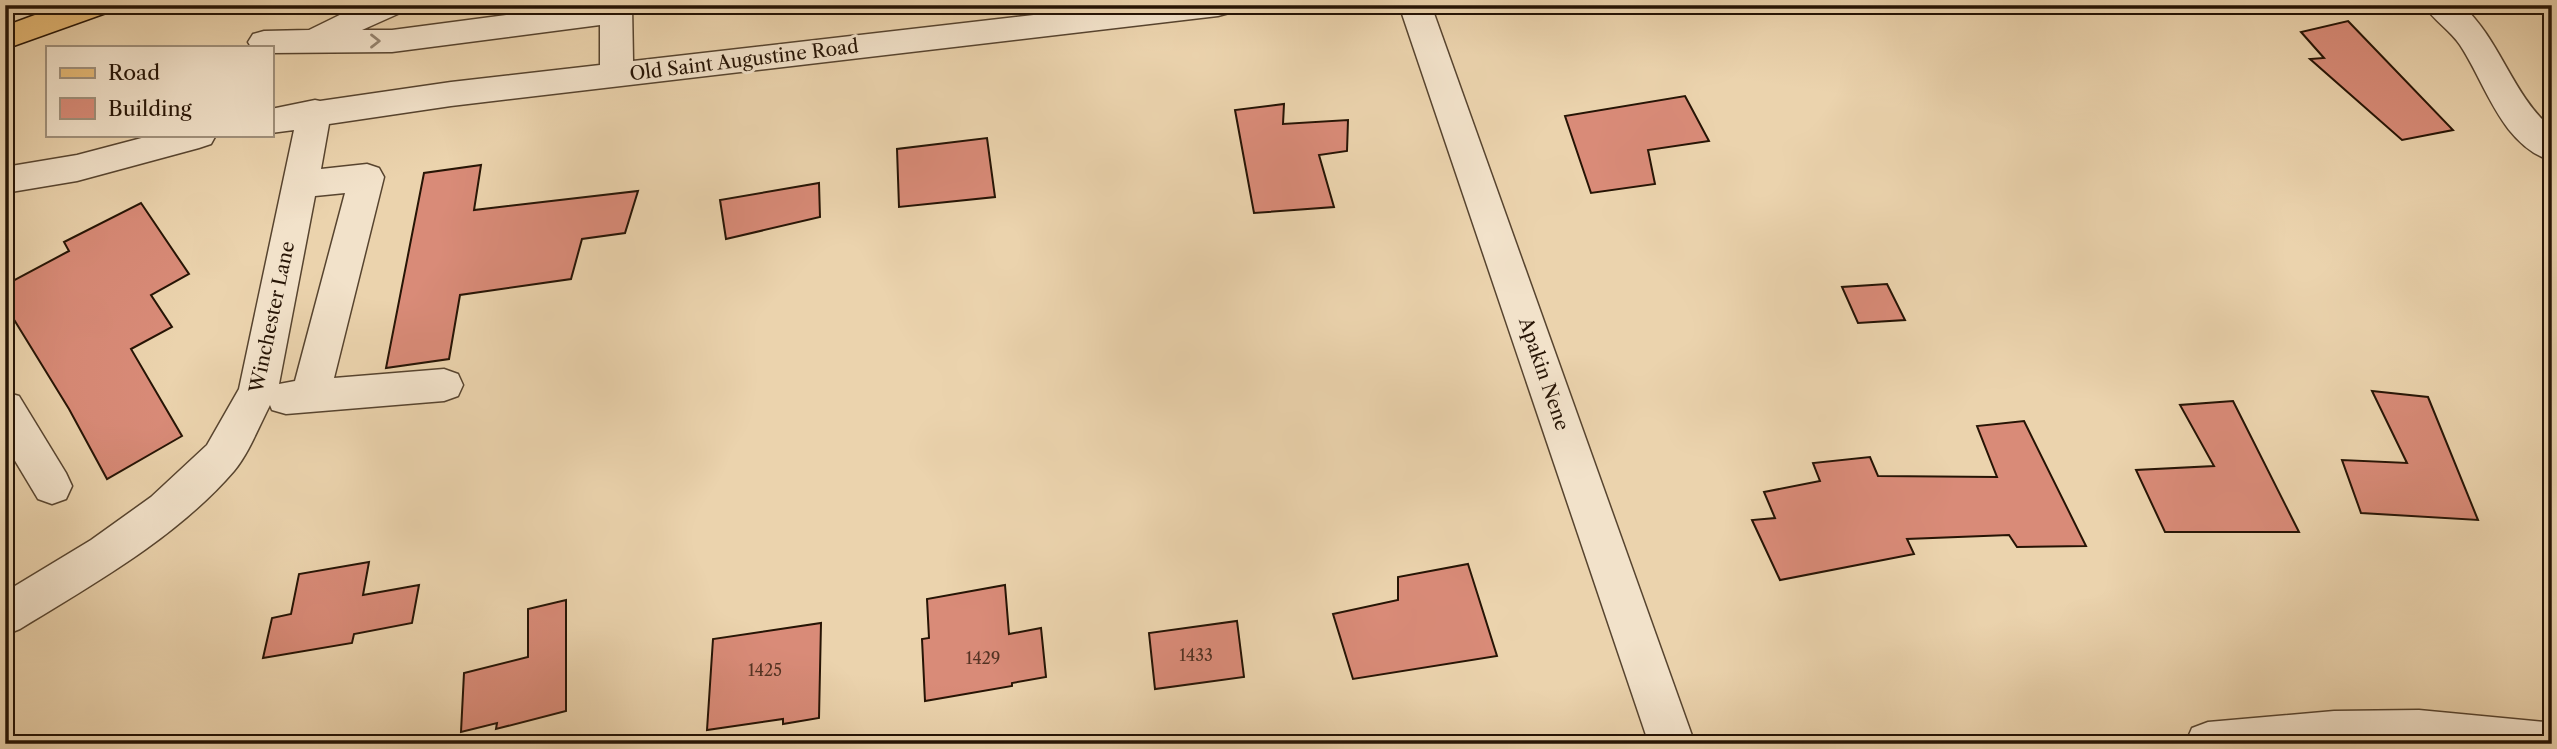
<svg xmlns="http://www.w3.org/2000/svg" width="2557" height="749" font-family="'Libre Caslon Text',serif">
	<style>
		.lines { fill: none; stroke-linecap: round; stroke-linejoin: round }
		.stream { stroke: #6c756e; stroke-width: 12 }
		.building { fill: #d98b78; stroke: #261405; stroke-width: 2 }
		.minor-casing { stroke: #57442f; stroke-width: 3 }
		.major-casing { stroke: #261405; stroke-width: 3 }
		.minor { fill: #f2e2ca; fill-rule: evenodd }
		.major { fill: #e6ba76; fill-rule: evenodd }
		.oneway { stroke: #968571 }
		.labels { text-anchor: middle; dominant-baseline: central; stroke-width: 6; stroke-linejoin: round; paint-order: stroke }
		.number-label { font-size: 16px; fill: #533222 }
		.street-label { font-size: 19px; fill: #261405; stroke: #f2e2ca }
	</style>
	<rect width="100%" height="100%" fill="#ebd3ad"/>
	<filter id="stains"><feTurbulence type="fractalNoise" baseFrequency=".00286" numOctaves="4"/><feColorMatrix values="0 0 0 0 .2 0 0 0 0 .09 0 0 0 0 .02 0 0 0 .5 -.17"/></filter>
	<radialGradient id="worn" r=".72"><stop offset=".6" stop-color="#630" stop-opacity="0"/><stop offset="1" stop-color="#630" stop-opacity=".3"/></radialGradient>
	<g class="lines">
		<polyline class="stream" points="5,10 17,5"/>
	</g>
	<g class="building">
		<polygon points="2348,21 2453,130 2402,140 2310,59 2324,58 2301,32"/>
		<polygon points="1685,96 1709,141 1648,150 1655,184 1591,193 1565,116"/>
		<polygon points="1284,104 1283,124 1348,120 1347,151 1319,155 1334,207 1254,213 1235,110"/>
		<polygon points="987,138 995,197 899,207 897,149"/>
		<polygon points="481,165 474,210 638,191 625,233 582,239 571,279 460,295 449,359 386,368 424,173"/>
		<polygon points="819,183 820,217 726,239 720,200"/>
		<polygon points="141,203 189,274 151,295 172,327 131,349 182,436 107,479 69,409 5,305 5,285 69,251 64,242"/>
		<polygon points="1887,284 1905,320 1858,323 1842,287"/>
		<polygon points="2372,391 2428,397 2478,520 2361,513 2342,460 2407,463"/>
		<polygon points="2233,401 2299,532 2165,532 2136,470 2214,466 2180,405"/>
		<polygon points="2024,421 2086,546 2017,547 2009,535 1907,539 1914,554 1780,580 1752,520 1775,518 1764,492 1820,481 1813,463 1870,457 1878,476 1997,477 1977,426"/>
		<polygon points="369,562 363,595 419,585 412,623 354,634 352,643 263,658 272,618 291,614 299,574"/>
		<polygon points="1468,564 1497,656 1353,679 1333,614 1398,600 1398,577"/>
		<polygon points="1005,585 1009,634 1041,628 1046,677 1012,683 1012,686 925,701 922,639 929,638 927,599"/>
		<polygon points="566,600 566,711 496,729 497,723 461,732 464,673 528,657 528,609"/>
		<polygon points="1237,621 1244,677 1155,689 1149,633"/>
		<polygon points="821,623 819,718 783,724 783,719 707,730 713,639"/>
	</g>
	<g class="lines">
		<g class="minor-casing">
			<g id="minor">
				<path d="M360 5H405L400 13 362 30H392L583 5H632L633 61 1121 5H1234L1229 13 1218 16 451 106 329 124 321 169 367 164 379 168 384 177 334 378 444 369 458 374 463 385 458 396 444 401 286 414 272 410 270 405C259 426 249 453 234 471 176 538 95 583 20 629L5 635V592L91 540 151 497 207 445 239 389 294 130 271 133V109L315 100 320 101 451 82 600 65V25L392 52 271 53V47H251L248 42 253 34 264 31 309 30ZM345 193 295 381 279 384 315 196Z"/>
				<polygon points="1399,5 1431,5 1695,744 1649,744"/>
				<path d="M2424 5H2462C2501 41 2511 93 2552 129V161C2501 145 2486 84 2460 45 2450 30 2433 20 2424 5Z"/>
				<polygon points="153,135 216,135 211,144 199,148 77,181 5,193 5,167 77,155"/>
				<polygon points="5,392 19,396 66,473 72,486 66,499 52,504 38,499 5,444"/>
				<polygon points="2419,710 2545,722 2552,725 2552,744 2185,744 2192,728 2208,722 2334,711"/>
			</g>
		</g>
		<g class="major-casing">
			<polygon id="major" points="62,5 111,5 106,13 5,49 5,26"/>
		</g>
		<use href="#minor" class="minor"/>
		<use href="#major" class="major"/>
	</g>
	<defs><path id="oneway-chevron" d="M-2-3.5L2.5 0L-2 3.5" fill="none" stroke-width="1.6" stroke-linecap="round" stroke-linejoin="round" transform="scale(1.75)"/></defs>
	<use class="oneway" href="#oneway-chevron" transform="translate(375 41)"/>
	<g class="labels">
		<g class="number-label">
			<text x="1196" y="655">1433</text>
			<text x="983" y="658">1429</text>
			<text x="765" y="670">1425</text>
		</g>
		<g class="street-label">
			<text transform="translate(744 60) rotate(-7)">Old Saint Augustine Road</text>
			<text transform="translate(272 317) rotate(-78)">Winchester Lane</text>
			<text transform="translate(1544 374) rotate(71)">Apakin Nene</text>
		</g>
	</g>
	<rect width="2557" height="749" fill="none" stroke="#ebd3ad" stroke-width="28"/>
	<rect x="7" y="7" width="2543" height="735" fill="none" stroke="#261405" stroke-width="3.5"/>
	<rect x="14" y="14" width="2529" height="721" fill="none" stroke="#261405" stroke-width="2"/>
	<rect x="46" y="46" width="228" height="91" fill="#f2e2ca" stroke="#a0907b" stroke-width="2"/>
	<rect x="60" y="68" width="35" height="10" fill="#e6ba76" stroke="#a0907b" stroke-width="2"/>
	<text x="108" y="80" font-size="21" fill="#261405">Road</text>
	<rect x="60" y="98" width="35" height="21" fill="#d98b78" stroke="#a0907b" stroke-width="2"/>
	<text x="108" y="116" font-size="21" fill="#261405">Building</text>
	<rect width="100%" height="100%" filter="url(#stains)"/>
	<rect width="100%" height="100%" fill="url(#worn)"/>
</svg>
